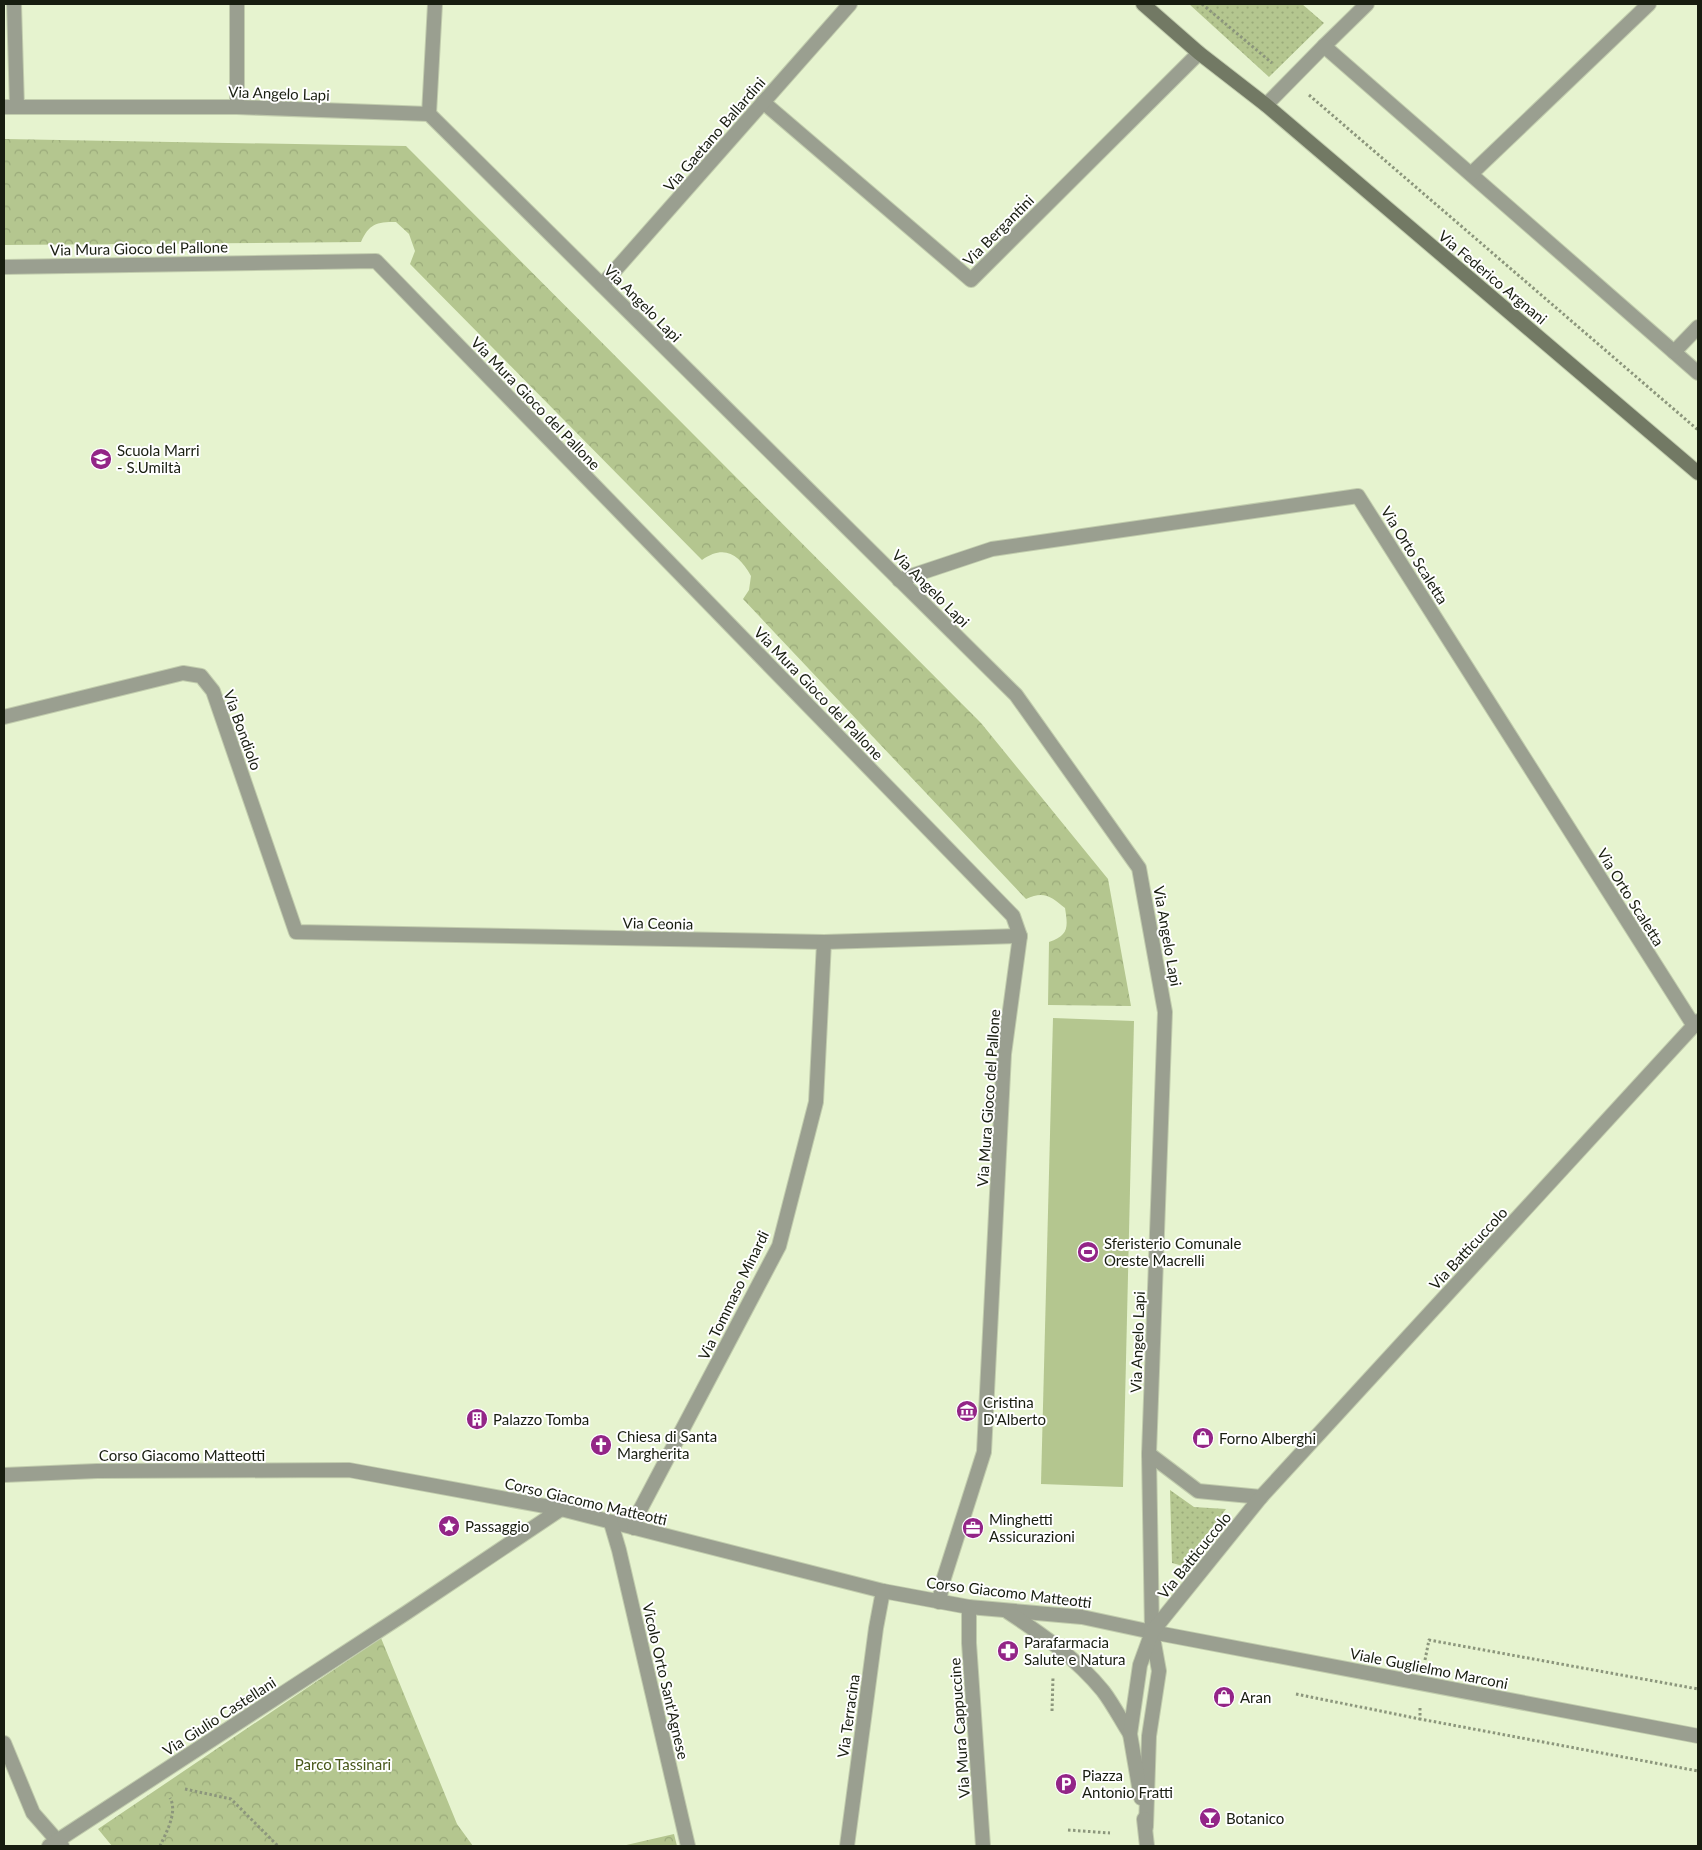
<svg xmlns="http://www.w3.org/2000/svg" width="1702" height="1850" font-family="Lato,sans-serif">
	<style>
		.grass { fill: url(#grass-dots) }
		.forest { fill: url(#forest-crowns) }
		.pitch { fill: #b4c68f }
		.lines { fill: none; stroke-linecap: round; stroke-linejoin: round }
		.minor-casing { stroke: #c1ccad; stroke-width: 16 }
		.tertiary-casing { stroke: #c1ccad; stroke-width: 16 }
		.secondary-casing { stroke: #c1ccad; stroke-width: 16 }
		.path { stroke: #8c967c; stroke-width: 3; stroke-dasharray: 2.5 2.5; stroke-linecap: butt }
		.minor { stroke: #9a9f90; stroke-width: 14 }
		.tertiary { stroke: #9a9f90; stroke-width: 14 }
		.secondary { stroke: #727964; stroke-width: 14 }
		.labels { text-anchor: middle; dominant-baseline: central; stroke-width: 4; stroke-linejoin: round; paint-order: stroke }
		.street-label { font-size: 15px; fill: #181d10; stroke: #fff }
		.poi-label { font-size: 15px; fill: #181d10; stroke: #fff; text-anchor: start }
		.park-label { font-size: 15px; fill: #475719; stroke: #fff }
	</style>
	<defs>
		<pattern id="grass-dots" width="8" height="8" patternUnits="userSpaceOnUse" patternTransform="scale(1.25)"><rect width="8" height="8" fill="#b4c68f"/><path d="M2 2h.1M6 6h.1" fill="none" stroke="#9aaa7a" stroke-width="1.8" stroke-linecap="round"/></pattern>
		<pattern id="forest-crowns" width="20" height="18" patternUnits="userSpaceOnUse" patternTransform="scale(1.25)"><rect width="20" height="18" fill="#b4c68f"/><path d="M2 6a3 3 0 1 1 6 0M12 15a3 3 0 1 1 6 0" fill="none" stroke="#9aaa7a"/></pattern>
	</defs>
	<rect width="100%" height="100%" fill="#e6f3cf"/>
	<g class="grass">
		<polygon points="1189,4 1302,4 1324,23 1269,77"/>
		<polygon points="1170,1490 1194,1507 1226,1509 1183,1566 1172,1563"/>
	</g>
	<g class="forest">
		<path d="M4 139 406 146 981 723 1108 879 1131 1006 1048 1005 1049 942C1069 935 1068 927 1065 908 1052 897 1044 890 1026 899L743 599 749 590 751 576C739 555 725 544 702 560L410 264 415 251 409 234 396 222C376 222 369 224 361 242L4 245Z"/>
		<polygon points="381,1638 457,1824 473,1846 112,1846 98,1829"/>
		<polygon points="674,1834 677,1846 622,1846"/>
	</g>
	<polygon class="pitch" points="1053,1018 1134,1021 1123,1487 1041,1484"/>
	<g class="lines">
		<g class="minor-casing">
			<g id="minor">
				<polyline points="14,4 17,107"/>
				<polyline points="1324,46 1367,4"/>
				<polyline points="763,102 971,280 1199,53"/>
				<polyline points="1266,105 1324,46 1698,373"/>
				<polyline points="237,107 237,4"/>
				<polyline points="429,114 435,4"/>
				<polyline points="1471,174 1649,4"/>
				<polyline points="4,267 376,261 1013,916 1020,936 1004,1054 984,1452 943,1581 939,1602"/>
				<polyline points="1674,352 1698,327"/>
				<polyline points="899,580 992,549 1358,496 1694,1026"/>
				<polyline points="4,717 183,673 201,676 213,691 296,932 824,942 1020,936"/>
				<polyline points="4,1475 97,1471 349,1470 561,1509 883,1591 969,1607 1082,1617 1152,1632"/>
				<polyline points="611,1523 619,1550 688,1846"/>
				<polyline points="634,1528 640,1510 779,1246 816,1102 824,942"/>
				<polyline points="969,1607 969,1643 983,1846"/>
				<path d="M1008 1612C1043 1635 1076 1658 1103 1691 1113 1704 1121 1720 1130 1734"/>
				<polyline points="4,1743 33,1813 62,1846"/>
				<polyline points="49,1846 406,1613 561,1509"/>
				<polyline points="847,1846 876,1628 883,1591"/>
			</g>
		</g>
		<g class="tertiary-casing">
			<g id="tertiary">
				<polyline points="4,107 237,107 429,114 1016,695 1139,868 1165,1012 1149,1454 1152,1632 1159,1671 1149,1736 1146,1827"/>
				<polyline points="602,285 850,4"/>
				<polyline points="1149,1454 1198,1491 1261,1497"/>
				<polyline points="1152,1632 1698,1736"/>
				<polyline points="1141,1798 1130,1734 1140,1665 1152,1632 1261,1497 1698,1021"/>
				<polyline points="1144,1819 1147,1846"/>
			</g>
		</g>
		<g class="secondary-casing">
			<polyline id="secondary" points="1143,4 1199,53 1266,105 1698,473"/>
		</g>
		<g class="path">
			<polyline points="1202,4 1272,63"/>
			<polyline points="1309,95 1698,430"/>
			<polyline points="1425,1660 1429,1640 1698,1689"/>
			<polyline points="1296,1694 1420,1719"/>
			<polyline points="1420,1708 1420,1719 1698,1771"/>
			<polyline points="1052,1711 1053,1677"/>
			<polyline points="185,1789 231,1799 278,1846"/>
			<polyline points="1068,1830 1110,1833"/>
			<path d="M160 1846C166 1833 178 1812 170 1798"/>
		</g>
		<use href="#minor" class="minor"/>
		<use href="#tertiary" class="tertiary"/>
		<use href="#secondary" class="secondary"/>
	</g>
	<defs>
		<g id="school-disc" transform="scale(1.125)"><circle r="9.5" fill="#932587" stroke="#fff"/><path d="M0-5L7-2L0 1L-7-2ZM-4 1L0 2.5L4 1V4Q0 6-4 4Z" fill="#fff"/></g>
		<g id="stadium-disc" transform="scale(1.125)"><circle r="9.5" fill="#932587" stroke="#fff"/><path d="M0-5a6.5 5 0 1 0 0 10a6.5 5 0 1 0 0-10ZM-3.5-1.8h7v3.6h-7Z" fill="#fff"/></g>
		<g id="museum-disc" transform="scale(1.125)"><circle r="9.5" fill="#932587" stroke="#fff"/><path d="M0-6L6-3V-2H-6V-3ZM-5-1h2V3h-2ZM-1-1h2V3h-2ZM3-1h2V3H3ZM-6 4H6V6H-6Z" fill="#fff"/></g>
		<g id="building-disc" transform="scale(1.125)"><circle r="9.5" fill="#932587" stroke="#fff"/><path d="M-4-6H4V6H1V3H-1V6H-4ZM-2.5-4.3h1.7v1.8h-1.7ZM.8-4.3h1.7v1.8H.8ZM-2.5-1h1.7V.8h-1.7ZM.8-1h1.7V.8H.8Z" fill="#fff"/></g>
		<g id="shop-disc" transform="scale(1.125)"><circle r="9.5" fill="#932587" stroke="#fff"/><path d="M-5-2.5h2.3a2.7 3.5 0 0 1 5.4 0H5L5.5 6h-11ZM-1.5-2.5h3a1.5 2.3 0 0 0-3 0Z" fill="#fff"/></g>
		<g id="church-disc" transform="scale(1.125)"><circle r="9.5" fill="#932587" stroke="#fff"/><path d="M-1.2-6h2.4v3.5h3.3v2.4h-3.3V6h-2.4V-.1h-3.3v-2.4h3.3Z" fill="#fff"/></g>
		<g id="sight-disc" transform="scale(1.125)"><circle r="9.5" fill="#932587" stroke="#fff"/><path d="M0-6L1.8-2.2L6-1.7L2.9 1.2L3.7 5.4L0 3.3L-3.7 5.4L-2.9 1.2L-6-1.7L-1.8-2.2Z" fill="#fff"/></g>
		<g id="office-disc" transform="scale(1.125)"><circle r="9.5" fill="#932587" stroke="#fff"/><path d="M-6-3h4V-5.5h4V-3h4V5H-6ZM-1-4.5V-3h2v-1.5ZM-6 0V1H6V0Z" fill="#fff"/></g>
		<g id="pharmacy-disc" transform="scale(1.125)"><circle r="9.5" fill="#932587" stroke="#fff"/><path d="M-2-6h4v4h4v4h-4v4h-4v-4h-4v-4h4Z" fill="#fff"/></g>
		<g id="parking-disc" transform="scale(1.125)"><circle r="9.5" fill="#932587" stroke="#fff"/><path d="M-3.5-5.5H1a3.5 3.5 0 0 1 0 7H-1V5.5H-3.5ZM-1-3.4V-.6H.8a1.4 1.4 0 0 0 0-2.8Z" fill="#fff"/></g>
		<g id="bar-disc" transform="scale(1.125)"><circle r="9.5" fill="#932587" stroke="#fff"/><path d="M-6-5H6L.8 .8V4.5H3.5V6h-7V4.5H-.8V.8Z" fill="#fff"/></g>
	</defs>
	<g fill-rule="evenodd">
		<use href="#school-disc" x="101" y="459"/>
		<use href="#stadium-disc" x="1088" y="1252"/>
		<use href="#museum-disc" x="967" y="1411"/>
		<use href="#building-disc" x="477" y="1419"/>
		<use href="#shop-disc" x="1203" y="1438"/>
		<use href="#church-disc" x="601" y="1445"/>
		<use href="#sight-disc" x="449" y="1526"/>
		<use href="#office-disc" x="973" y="1528"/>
		<use href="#pharmacy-disc" x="1008" y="1651"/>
		<use href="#shop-disc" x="1224" y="1697"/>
		<use href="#parking-disc" x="1066" y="1784"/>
		<use href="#bar-disc" x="1210" y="1818"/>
	</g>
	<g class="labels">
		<g class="street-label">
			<text transform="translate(279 93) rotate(2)">Via Angelo Lapi</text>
			<text transform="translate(714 134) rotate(-49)">Via Gaetano Ballardini</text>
			<text transform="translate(998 230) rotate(-45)">Via Bergantini</text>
			<text transform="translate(139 248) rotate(-1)">Via Mura Gioco del Pallone</text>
			<text transform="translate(1493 277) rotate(40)">Via Federico Argnani</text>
			<text transform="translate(643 303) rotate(45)">Via Angelo Lapi</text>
			<text transform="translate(536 403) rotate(46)">Via Mura Gioco del Pallone</text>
			<text transform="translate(1415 555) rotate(58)">Via Orto Scaletta</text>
			<text transform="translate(931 588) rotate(45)">Via Angelo Lapi</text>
			<text transform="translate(819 693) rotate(46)">Via Mura Gioco del Pallone</text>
			<text transform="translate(243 730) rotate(70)">Via Bondiolo</text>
			<text transform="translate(1631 897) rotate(58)">Via Orto Scaletta</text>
			<text transform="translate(658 923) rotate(1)">Via Ceonia</text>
			<text transform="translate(1168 936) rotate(80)">Via Angelo Lapi</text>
			<text transform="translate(988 1098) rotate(-86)">Via Mura Gioco del Pallone</text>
			<text transform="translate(1468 1248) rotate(-47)">Via Batticuccolo</text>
			<text transform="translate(733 1295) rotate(-64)">Via Tommaso Minardi</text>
			<text transform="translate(1137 1342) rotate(-88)">Via Angelo Lapi</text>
			<text x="182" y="1455">Corso Giacomo Matteotti</text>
			<text transform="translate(586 1501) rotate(13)">Corso Giacomo Matteotti</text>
			<text transform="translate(1194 1555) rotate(-51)">Via Batticuccolo</text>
			<text transform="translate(1009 1592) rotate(7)">Corso Giacomo Matteotti</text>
			<text transform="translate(1429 1668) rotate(11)">Viale Guglielmo Marconi</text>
			<text transform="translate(666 1681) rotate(77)">Vicolo Orto Sant'Agnese</text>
			<text transform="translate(219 1716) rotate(-33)">Via Giulio Castellani</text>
			<text transform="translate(848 1716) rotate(-82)">Via Terracina</text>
			<text transform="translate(959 1728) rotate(-94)">Via Mura Cappuccine</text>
		</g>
		<g class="poi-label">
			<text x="117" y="450">Scuola Marri<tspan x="117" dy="17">- S.Umiltà</tspan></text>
			<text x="1104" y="1243">Sferisterio Comunale<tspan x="1104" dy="17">Oreste Macrelli</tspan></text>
			<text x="983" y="1402">Cristina<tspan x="983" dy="17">D'Alberto</tspan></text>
			<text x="493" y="1419">Palazzo Tomba</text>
			<text x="617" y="1436">Chiesa di Santa<tspan x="617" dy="17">Margherita</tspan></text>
			<text x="1219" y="1438">Forno Alberghi</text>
			<text x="989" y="1519">Minghetti<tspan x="989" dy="17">Assicurazioni</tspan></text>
			<text x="465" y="1526">Passaggio</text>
			<text x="1024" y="1642">Parafarmacia<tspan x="1024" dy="17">Salute e Natura</tspan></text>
			<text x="1240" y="1697">Aran</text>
			<text x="1082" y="1775">Piazza<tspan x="1082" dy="17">Antonio Fratti</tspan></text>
			<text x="1226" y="1818">Botanico</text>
		</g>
		<g class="park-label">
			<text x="343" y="1764">Parco Tassinari</text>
		</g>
	</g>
	<rect width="1702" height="1850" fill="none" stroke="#181d10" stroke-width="10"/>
</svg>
